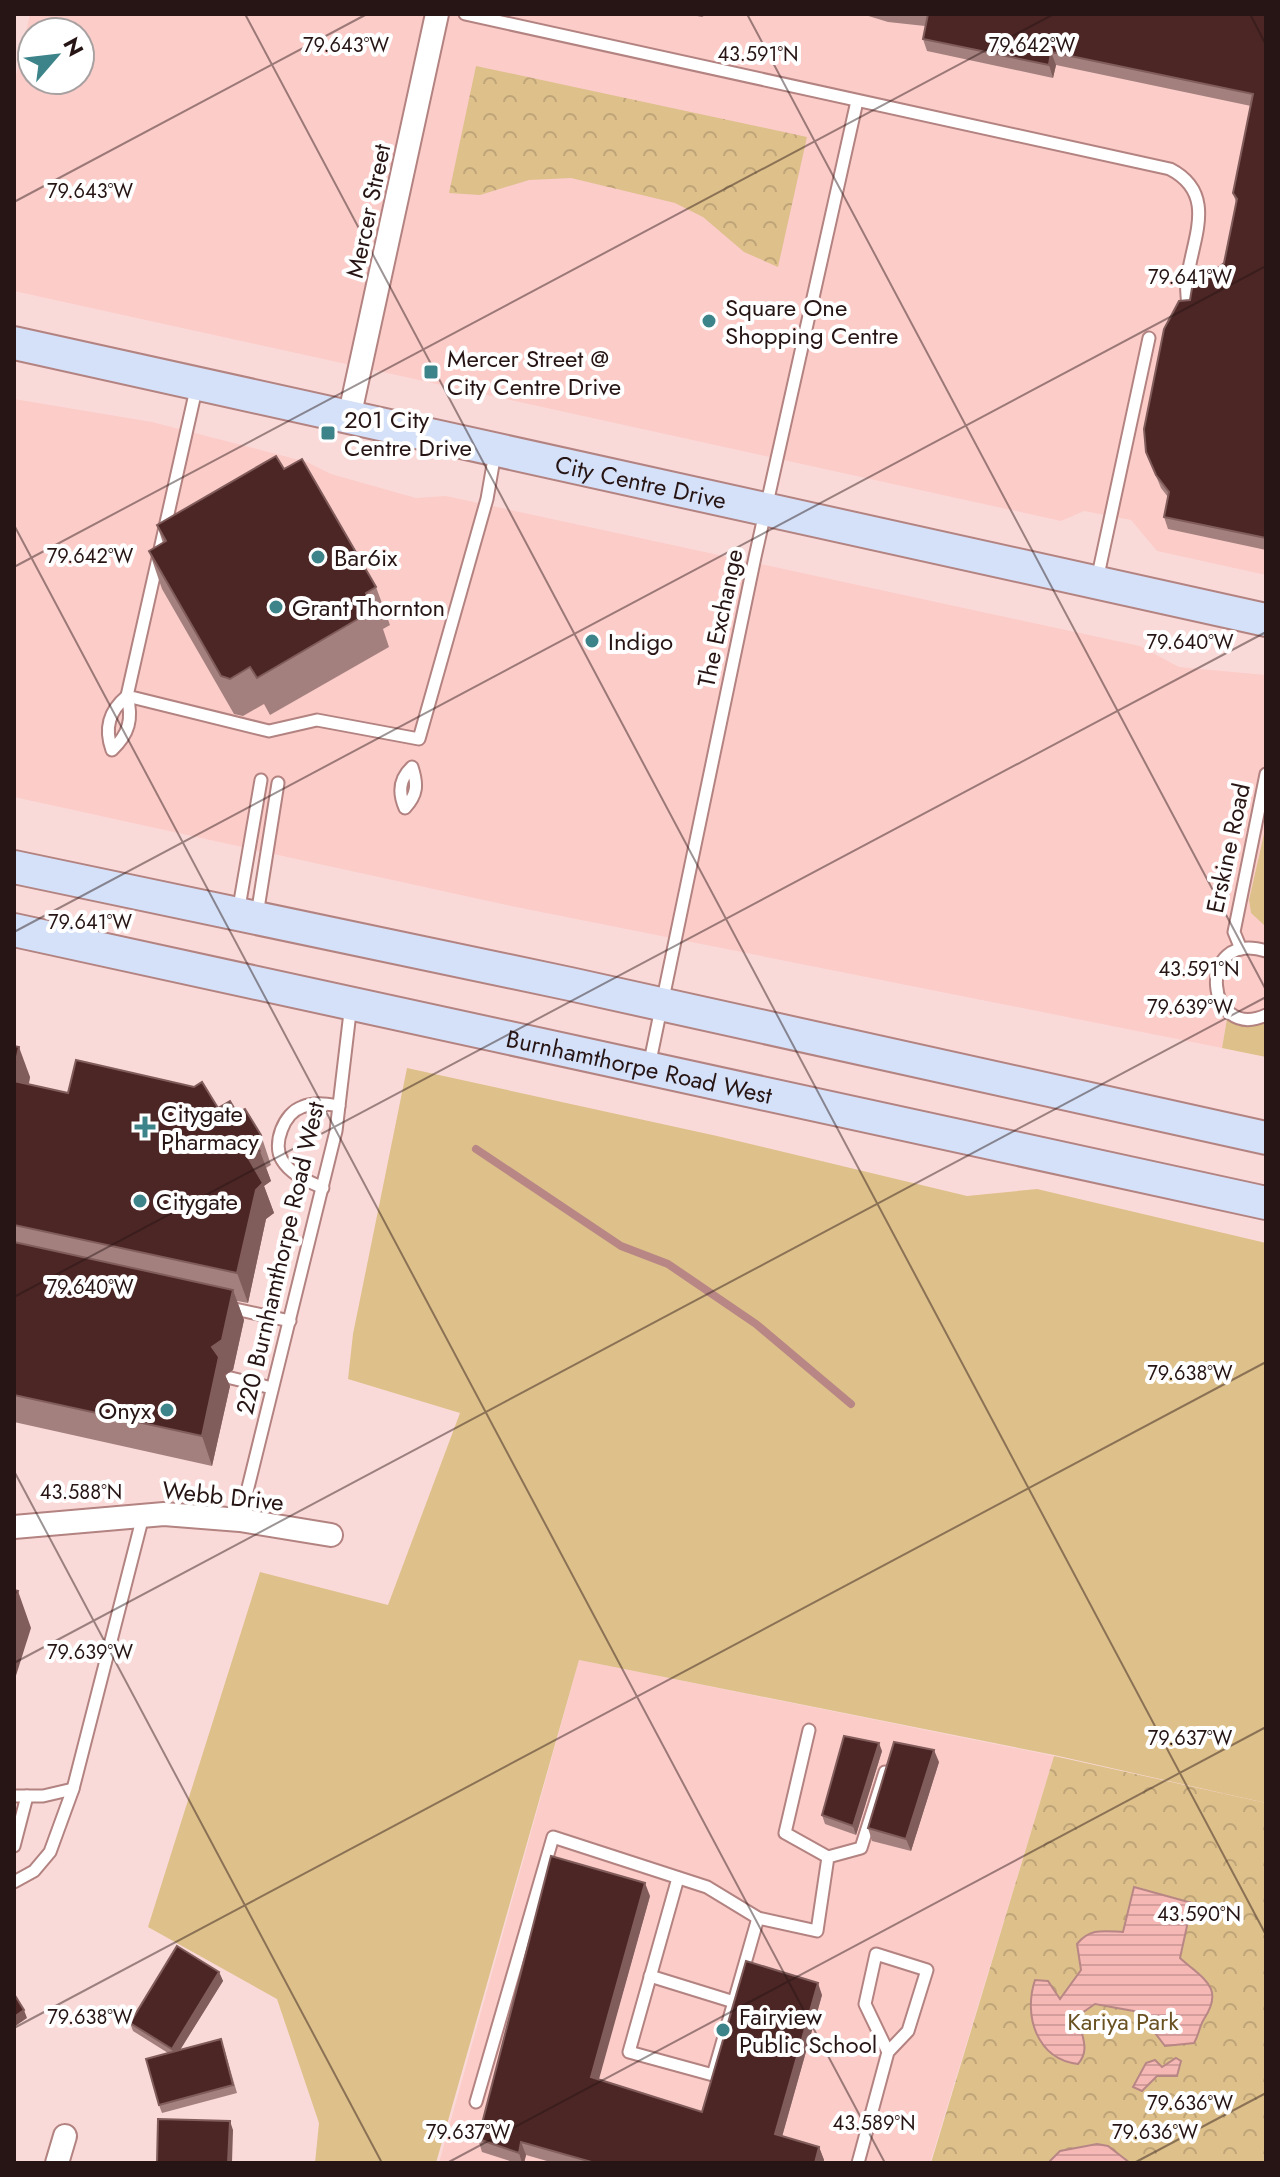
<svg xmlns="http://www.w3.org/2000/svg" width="1280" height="2177" font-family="Jost,sans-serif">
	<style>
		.built { fill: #fcccc9; fill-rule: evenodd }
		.green { fill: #dec08b }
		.park { fill: url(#park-crowns) }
		.water { fill: url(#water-rules); stroke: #b88785; stroke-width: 2 }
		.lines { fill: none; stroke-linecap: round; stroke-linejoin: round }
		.stream { stroke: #b88785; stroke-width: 8 }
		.lane-casing { stroke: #b28381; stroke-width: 15 }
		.street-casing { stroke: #b28381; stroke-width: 26 }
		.secondary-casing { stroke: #b28381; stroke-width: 36 }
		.lane { stroke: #fff; stroke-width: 11 }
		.street { stroke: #fff; stroke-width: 22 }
		.secondary { stroke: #d5e1f8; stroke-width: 32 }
		.wall { fill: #a3807e }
		.shaded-wall { fill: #805c5b }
		.building { fill: #4c2625; stroke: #805c5b; stroke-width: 2 }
		.ticks { fill: none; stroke: #261514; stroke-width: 2; stroke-opacity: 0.45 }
		.poi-dot { fill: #3c8489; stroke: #fff; stroke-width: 3 }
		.labels { text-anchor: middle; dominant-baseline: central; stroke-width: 8; stroke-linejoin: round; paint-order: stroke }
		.street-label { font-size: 24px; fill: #261514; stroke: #fff }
		.poi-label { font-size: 24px; fill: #261514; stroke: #fff; text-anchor: start }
		.park-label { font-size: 24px; fill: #695121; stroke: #fff }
		.ticks-label { font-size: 20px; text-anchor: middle; fill: #261514; stroke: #fff; stroke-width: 8; stroke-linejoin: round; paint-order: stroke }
	</style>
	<defs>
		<pattern id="park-crowns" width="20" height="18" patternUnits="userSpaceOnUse" patternTransform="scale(2)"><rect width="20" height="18" fill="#dec08b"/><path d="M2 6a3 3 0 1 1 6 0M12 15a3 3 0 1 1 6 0" fill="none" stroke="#bea477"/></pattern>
		<pattern id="water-rules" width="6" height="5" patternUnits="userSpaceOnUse" patternTransform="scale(2)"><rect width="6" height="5" fill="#f6b8b5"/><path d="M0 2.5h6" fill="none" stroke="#d39d9b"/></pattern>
	</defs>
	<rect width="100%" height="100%" fill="#fadad8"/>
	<g class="built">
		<path d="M30 14H1266V575L1157 551 1131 520 1084 511 1061 521 14 291V85ZM32 32H80V80H32Z"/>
		<polygon points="14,399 152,422 307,462 331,474 416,498 446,496 1140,646 1179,667 1266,675 1266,825 1249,900 1251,913 1266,927 1266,1013 1227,1019 1222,1048 511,906 14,797"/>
		<polygon points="579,1660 1054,1756 930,2163 439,2163"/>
	</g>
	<g class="green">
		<polygon points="1266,825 1266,927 1251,913 1249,900"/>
		<polygon points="1266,1013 1266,1057 1222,1048 1227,1019"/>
		<polygon points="407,1068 717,1136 967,1196 1037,1189 1266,1243 1266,1803 1054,1755 579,1660 436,2163 315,2163 319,2123 277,1999 148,1927 260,1572 388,1605 460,1413 348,1379 353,1334"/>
	</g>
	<g class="park">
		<polygon points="476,66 807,137 778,267 744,252 703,217 675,203 571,178 529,180 480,195 449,193"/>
		<polygon points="1054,1756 1266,1803 1266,2163 931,2163"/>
	</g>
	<g class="water">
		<path d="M1134 1887 1192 1903 1180 1958C1203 1979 1225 1987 1204 2019 1199 2027 1199 2035 1194 2043L1165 2046 1139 2012 1095 2004 1079 2015C1079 2034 1092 2048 1078 2064 1037 2059 1023 2016 1035 1980L1048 1981 1060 1999 1081 1970 1077 1944C1090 1928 1103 1931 1123 1932Z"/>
		<polygon points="1176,2058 1181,2061 1177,2076 1157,2076 1142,2091 1133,2087 1146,2063 1155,2060 1162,2067"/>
		<polygon points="1097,2144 1108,2146 1130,2163 1048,2163 1060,2151"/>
	</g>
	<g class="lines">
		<polyline class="stream" points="476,1149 621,1246 668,1264 756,1324 851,1404"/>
		<g class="lane-casing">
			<g id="lane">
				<path d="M465 14 1170 169C1230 200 1175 262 1189 307"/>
				<polyline points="197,385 127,696 269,731 317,720 419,739 487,499 495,453"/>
				<polyline points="1097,580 1149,338"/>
				<path d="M127 696C133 719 129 734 112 750 104 728 109 711 127 696Z"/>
				<path d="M412 767C418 785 417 795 405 808 398 792 399 779 412 767Z"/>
				<polyline points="238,913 261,780"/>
				<polyline points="257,915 278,783"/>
				<polyline points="1241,949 1234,932 1266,774"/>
				<path d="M1266 951C1194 929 1206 1043 1266 1015"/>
				<polyline points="649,1066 755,557 857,101"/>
				<path d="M323 1188C308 1181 291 1175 282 1160 272 1144 284 1113 302 1107 314 1102 326 1104 339 1106"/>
				<polyline points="226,1307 290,1321"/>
				<polyline points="231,1378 272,1388"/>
				<polyline points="240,1520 336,1131 351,1004"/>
				<polyline points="809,1730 785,1833 828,1857"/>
				<polyline points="14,1796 43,1796 73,1789"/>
				<polyline points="14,1846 27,1796"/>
				<polyline points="678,1878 629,2052 713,2075 758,1918"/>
				<polyline points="14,1882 34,1871 50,1852 73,1789 143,1516"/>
				<polyline points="650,1976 734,2002"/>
				<polyline points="476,2102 553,1837 707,1887 758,1918 817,1931 828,1857 861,1848 885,1772"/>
				<polyline points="858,2163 888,2052 908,2031 927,1970 876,1954 865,2004 888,2052"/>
			</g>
		</g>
		<g class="street-casing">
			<g id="street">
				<polyline points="349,418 437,14"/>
				<polyline points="14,1527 164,1514 240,1520 331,1535"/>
				<polyline points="57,2163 65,2136"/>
			</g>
		</g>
		<g class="secondary-casing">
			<g id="secondary">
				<path id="s1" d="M14 343 1266 620"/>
				<polyline points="14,867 570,984 1266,1138"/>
				<path id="s2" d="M14 930 1266 1203"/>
			</g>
		</g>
		<use href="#lane" class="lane"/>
		<use href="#street" class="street"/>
		<use href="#secondary" class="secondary"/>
	</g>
	<g class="wall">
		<polygon points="687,14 707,14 702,17"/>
		<polygon points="862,14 1266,14 1266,550 1168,529 1164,517 1168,497 1161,488 1146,452 1190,300 1224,263 1236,202 1233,193 1251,106 1056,65 1053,78 927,51 923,39 925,26 888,22"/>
		<polygon points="284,469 376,587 390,625 383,629 389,647 270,715 264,704 243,716 234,714 162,589 149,551 163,543 157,525"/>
		<polygon points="14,1046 30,1077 29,1084 68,1093 218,1108 237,1113 261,1135 271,1165 266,1168 271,1181 264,1186 274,1213 266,1219 248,1303 237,1301 244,1320 233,1370 225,1375 230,1386 212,1466 14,1422"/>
		<polygon points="882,1751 856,1835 825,1824 822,1815"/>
		<polygon points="939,1762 911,1851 872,1841 868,1828"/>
		<polygon points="650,1896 598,2080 702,2112 822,1995 782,2137 819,2147 824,2160 823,2163 554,2163 526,2155 524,2163 516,2163 482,2152 478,2139"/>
		<polygon points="219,1972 223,1981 180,2050 224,2048 237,2093 162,2113 159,2105 168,2053 133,2031 130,2023"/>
	</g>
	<g class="shaded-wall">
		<polygon points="1051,52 1056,65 1053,78 1049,65"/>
		<polygon points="19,1047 30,1077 23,1110 14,1086 14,1071"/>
		<polygon points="260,1151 271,1181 264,1186 274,1213 266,1219 248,1303 237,1273 249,1159"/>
		<polygon points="233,1290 244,1320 233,1370 225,1375 230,1386 212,1466 202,1436 212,1347"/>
		<polygon points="18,1591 31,1628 14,1682 14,1603"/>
		<polygon points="879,1743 882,1751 856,1835 853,1826"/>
		<polygon points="934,1750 939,1762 911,1851 906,1839"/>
		<polygon points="645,1883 650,1896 596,2090 591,2077"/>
		<polygon points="219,1972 223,1981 175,2058 172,2049"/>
		<polygon points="818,1983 822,1995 779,2147 775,2134"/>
		<polygon points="24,2010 27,2018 14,2027 14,2017"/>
		<polygon points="230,2121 233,2130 232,2163 228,2163"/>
		<polygon points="521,2142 526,2155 524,2163 522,2163 519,2153"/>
		<polygon points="819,2147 824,2160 823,2163 815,2163"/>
	</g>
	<g class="building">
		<polygon points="928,14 1266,14 1266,538 1164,517 1169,492 1156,475 1146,452 1144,429 1164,329 1179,301 1190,300 1192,288 1224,263 1237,199 1233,193 1253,94 1051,52 1049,65 923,39"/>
		<polygon points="276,456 284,469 302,459 376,587 366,593 375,609 257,678 250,667 230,679 221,676 149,551 166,541 157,525"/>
		<polygon points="14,1046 19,1047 14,1071"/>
		<polygon points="76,1060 194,1087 202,1082 218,1108 230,1101 237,1113 245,1109 261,1135 253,1139 260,1151 249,1159 263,1183 256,1190 237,1273 14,1225 14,1081 68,1093"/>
		<polygon points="14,1242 233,1290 222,1340 212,1347 219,1357 202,1436 14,1395"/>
		<polygon points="14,1590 18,1591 14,1603"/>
		<polygon points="844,1736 879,1743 853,1826 822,1815"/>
		<polygon points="894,1742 934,1750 906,1839 868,1828"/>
		<polygon points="551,1856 645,1883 591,2077 702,2112 746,1961 818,1983 775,2134 819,2147 815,2163 595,2163 521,2142 519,2153 478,2139"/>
		<polygon points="177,1946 219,1972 172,2049 130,2023"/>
		<polygon points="14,1994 24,2010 14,2017"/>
		<polygon points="221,2039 233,2085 159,2105 146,2059"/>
		<polygon points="158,2119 230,2121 228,2163 157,2163"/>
	</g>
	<path class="ticks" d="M245 14 1266 1935M747 14 1266 990M1250 14 1266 45M14 202 367 14M14 525 885 2163M14 567 1054 14M14 932 1266 266M14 1297 1266 632M14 1471 382 2163M14 1663 1266 997M14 2028 1266 1362M447 2163 1266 1727M1134 2163 1266 2093"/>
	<g class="poi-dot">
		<circle cx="709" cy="321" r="8"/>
		<rect x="423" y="364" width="16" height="16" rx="4"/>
		<rect x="320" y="425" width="16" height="16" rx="4"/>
		<circle cx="318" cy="557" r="8"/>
		<circle cx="276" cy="607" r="8"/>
		<circle cx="592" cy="641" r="8"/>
		<path d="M141 1115h8v8h8v8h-8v8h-8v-8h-8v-8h8z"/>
		<circle cx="140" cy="1201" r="8"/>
		<circle cx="167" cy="1410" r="8"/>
		<circle cx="723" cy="2030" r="8"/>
	</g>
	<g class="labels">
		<g class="street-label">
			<text transform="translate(368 211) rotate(-78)">Mercer Street</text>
			<text stroke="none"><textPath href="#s1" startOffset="642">City Centre Drive</textPath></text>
			<text transform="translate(720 618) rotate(-78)">The Exchange</text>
			<text transform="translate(1228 848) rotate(-78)">Erskine Road</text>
			<text stroke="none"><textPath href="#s2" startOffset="640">Burnhamthorpe Road West</textPath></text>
			<text transform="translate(280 1258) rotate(-77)">220 Burnhamthorpe Road West</text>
			<text transform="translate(223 1496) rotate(6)">Webb Drive</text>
		</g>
		<g class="poi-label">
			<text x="725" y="307">Square One<tspan x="725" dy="28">Shopping Centre</tspan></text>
			<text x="447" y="358">Mercer Street @<tspan x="447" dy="28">City Centre Drive</tspan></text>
			<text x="344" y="419">201 City<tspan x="344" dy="28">Centre Drive</tspan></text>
			<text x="334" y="557">Bar6ix</text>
			<text x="292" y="607">Grant Thornton</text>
			<text x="608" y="641">Indigo</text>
			<text x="161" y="1113">Citygate<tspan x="161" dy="28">Pharmacy</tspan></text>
			<text x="156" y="1201">Citygate</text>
			<text x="151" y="1410" text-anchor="end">Onyx</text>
			<text x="739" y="2016">Fairview<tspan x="739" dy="28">Public School</tspan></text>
		</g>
		<g class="park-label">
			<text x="1123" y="2021">Kariya Park</text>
		</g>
	</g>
	<g class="ticks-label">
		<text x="346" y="52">79.643°W</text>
		<text x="1032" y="52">79.642°W</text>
		<text x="758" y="61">43.591°N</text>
		<text x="90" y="198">79.643°W</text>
		<text x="1190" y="284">79.641°W</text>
		<text x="90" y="563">79.642°W</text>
		<text x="1190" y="649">79.640°W</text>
		<text x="90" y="929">79.641°W</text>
		<text x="1199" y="976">43.591°N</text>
		<text x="1190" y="1014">79.639°W</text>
		<text x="90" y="1294">79.640°W</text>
		<text x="1190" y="1380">79.638°W</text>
		<text x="81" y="1499">43.588°N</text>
		<text x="90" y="1659">79.639°W</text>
		<text x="1190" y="1745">79.637°W</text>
		<text x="1199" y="1921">43.590°N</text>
		<text x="90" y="2024">79.638°W</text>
		<text x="1190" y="2110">79.636°W</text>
		<text x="874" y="2130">43.589°N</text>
		<text x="468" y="2139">79.637°W</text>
		<text x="1155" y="2139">79.636°W</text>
	</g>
	<rect width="1280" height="2177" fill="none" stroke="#261514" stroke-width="32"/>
	<g transform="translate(56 56) rotate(62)"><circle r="38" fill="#ffffff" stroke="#a8a1a1" stroke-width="2"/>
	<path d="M0-6L14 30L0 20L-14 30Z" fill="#3c8489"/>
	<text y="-12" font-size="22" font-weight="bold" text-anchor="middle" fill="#261514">N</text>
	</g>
</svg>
